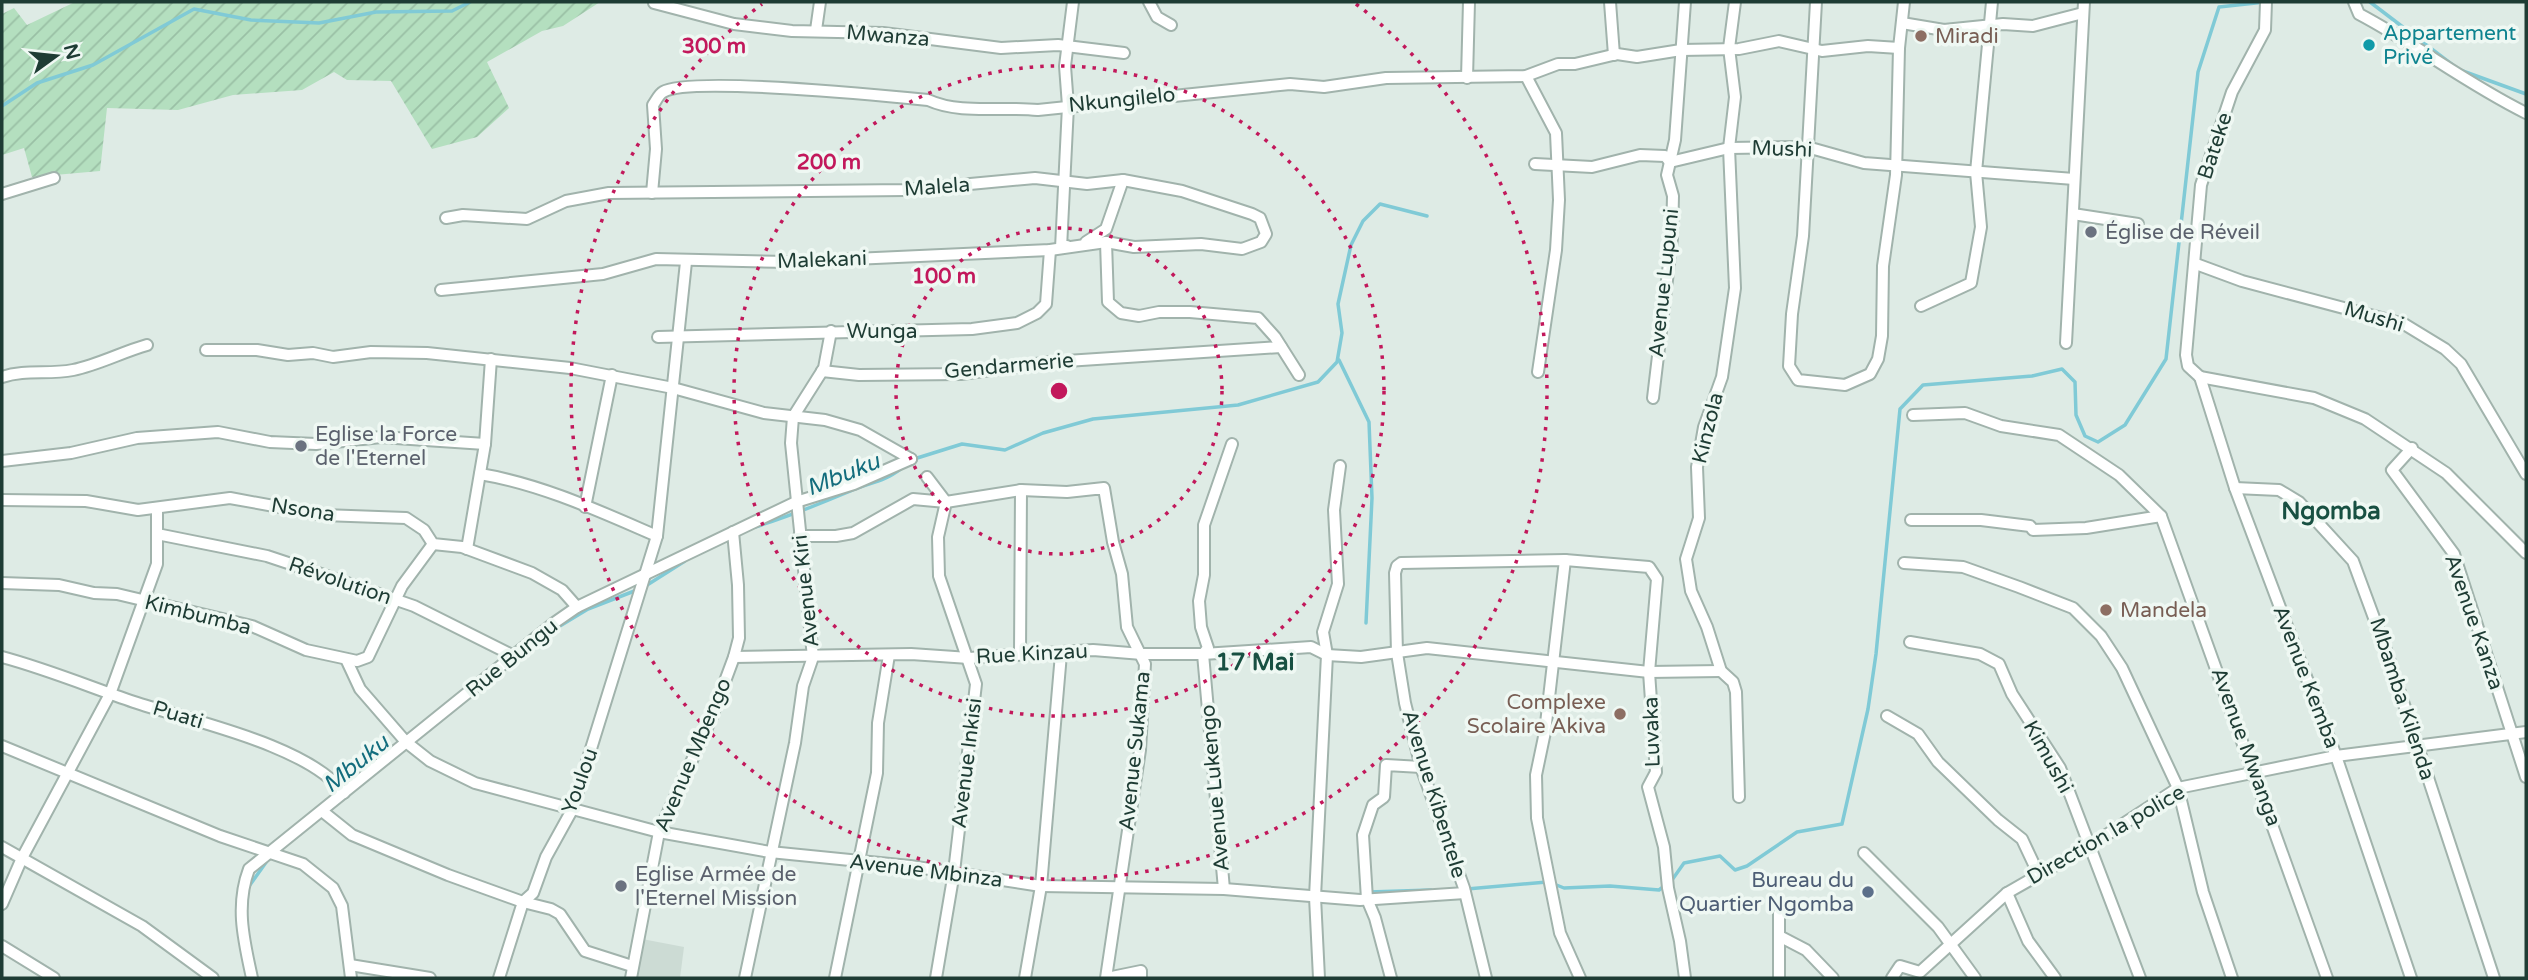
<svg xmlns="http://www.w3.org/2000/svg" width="2528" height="980" font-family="'Varela Round',sans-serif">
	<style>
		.built { fill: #ccdbd4 }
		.garden { fill: url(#garden-furrows) }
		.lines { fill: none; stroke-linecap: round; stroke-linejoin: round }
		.stream { stroke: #80cad6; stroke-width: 3.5 }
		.street-casing { stroke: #a1b3ac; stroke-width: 14 }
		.street { stroke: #fff; stroke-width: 10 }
		.ring { fill: none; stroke: #c2185b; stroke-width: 3.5; stroke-dasharray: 3.5 7 }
		.education-dot { fill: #8d6e63; stroke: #eff8f3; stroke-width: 2.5 }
		.culture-dot { fill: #0f9aa8; stroke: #eff8f3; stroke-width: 2.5 }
		.worship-dot { fill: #6b7280; stroke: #eff8f3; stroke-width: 2.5 }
		.service-dot { fill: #5c6f8a; stroke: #eff8f3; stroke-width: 2.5 }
		.labels { text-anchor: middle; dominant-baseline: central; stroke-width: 7; stroke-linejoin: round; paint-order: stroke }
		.culture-label { font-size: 21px; fill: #0d838f; stroke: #eff8f3; text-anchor: start }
		.street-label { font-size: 21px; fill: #1e3c34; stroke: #eff8f3 }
		.education-label { font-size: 21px; fill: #785e54; stroke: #eff8f3; text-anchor: start }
		.worship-label { font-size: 21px; fill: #5b616d; stroke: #eff8f3; text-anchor: start }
		.service-label { font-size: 21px; fill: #4e5e75; stroke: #eff8f3; text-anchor: end }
		.water-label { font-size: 23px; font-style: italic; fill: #136d7d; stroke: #eff8f3 }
		.quarter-label { font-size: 24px; font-weight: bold; fill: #185042; stroke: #eff8f3 }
		.centre { fill: #c2185b; stroke: #eff8f3; stroke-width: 3.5 }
		.ring-label { font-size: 21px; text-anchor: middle; font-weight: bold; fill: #c2185b; stroke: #eff8f3; stroke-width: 7; stroke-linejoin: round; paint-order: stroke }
	</style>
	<defs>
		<pattern id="garden-furrows" width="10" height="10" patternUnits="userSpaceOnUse" patternTransform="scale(1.75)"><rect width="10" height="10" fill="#b4dfbf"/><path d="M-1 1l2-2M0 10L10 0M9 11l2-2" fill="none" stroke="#9ac0a5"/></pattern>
	</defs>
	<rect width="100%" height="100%" fill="#deebe5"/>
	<polygon class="built" points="642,939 684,947 680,978 635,978"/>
	<polygon class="garden" points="75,2 600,2 563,26 542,31 487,62 509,108 477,137 432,149 391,81 347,80 334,72 302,90 233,95 178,110 107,108 100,171 32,177 24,148 2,155 2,14 14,8 27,25"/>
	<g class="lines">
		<g class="stream">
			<polyline points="2370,2 2454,66"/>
			<polyline points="2460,70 2526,94"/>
			<polyline points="2,106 37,83 93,65 194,9 251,20 319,23 376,12 452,11 470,2"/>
			<polyline points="1339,360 1369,422 1372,498 1366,623"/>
			<polyline points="914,459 962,444 1005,450 1043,433 1093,419 1238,405 1318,382 1337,362 1342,333 1338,304 1351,245 1363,221 1380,204 1427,216"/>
			<path d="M755 527C787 517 817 505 848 492 871 481 879 485 902 468"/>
			<polyline points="644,587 685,561"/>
			<polyline points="550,632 588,609 637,590"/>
			<polyline points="1554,884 1564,888 1610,886 1659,890 1672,880 1684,863 1720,856 1735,870 1747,866 1797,832 1842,824 1868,709 1876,654 1900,409 1923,385 2032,376 2062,369 2075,382 2076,415 2085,436 2098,442 2125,425 2166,359 2198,72 2219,7 2265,2"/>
			<polyline points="247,889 267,861"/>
			<polyline points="1467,889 1547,882"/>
			<polyline points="1369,892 1431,890"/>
		</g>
		<g class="street-casing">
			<g id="street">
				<polyline points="1149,2 1157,17 1171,25"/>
				<polyline points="1610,2 1614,55"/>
				<polyline points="1735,2 1729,48 1735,97 1729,148 1735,288 1722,377 1704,427 1697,467 1699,518 1686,559 1691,591 1707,627 1721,671 1733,682 1736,692 1739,797"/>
				<polyline points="1816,2 1803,236 1792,314 1789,366 1798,380 1845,385 1870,374 1878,359 1882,336 1883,266 1896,175 1899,48"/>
				<path d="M2354 2 2359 14C2416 44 2467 84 2526 113"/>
				<polyline points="654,3 734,24 792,31 883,33 1001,48 1058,45 1124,53"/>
				<polyline points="1902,23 1944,30 2003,24 2033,26 2083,13"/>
				<polyline points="816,30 820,2"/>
				<polyline points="1526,76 1556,133 1559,200 1556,250 1538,372"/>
				<polyline points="1467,78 1469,2"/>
				<polyline points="1535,164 1592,167 1640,155 1665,156 1670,162 1729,148 1807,147 1864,163 2074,179"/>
				<path d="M652 193 656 149 653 105C656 101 659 94 663 92 688 76 888 96 928 100 961 115 1002 106 1038 110L1290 84 1324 87 1386 78 1526 76 1558 64H1575L1617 54 1637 57 1681 50 1739 49 1779 41 1822 51 1868 46 1899 48 1904 2"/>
				<polyline points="2,194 54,178"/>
				<polyline points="2073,214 2138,224"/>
				<polyline points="1086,242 1106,229 1123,180"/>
				<polyline points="1106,242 1108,302 1121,313 1139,316 1159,312 1190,312 1258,318 1275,337 1299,375"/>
				<polyline points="1067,246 1061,248 1068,106 1065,66 1073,2"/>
				<polyline points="2196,264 2242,281 2404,324 2445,349 2461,364 2526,474"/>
				<polyline points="441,290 603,274 656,259 788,262 1050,250 1106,242 1134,247 1201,244 1242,249 1261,242 1266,234 1260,218 1252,214 1182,191 1123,180 1087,184 1035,178 906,190 609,193 566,201 527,219 463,215 446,218"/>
				<polyline points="1921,306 1971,283 1981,227 1976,172 1992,2"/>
				<polyline points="658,337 972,329 1017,323 1037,313 1046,304 1050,250"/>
				<polyline points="2066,343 2084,2"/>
				<polyline points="206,350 257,350 288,355 313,353 333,357 371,352 427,353 570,368 673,388 764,413 825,420 860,430 911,459"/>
				<polyline points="822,371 859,375 961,374 1051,362 1281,347"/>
				<path d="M2 377C26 369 48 375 73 370 98 365 122 352 147 345"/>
				<polyline points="2200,377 2235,488 2336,756 2411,978"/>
				<polyline points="2200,377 2188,366 2186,355 2201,185 2232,92 2265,30 2266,2"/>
				<polyline points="2200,377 2314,398 2365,419 2446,473 2526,553"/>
				<polyline points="1653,398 1672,238 1673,196 1667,175 1675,140 1685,2"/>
				<polyline points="1913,415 1965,413 2001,426 2059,435 2119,475 2161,516 2327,978"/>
				<polyline points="2412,448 2392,470 2454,554 2526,777"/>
				<polyline points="2,461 71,453 137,438 218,432 270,442 316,444 381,437 485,444"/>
				<path d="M480 474C541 484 599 511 657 536"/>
				<polyline points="927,477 946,502 938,537 939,576 976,684 954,872 936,978"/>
				<polyline points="2235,488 2279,490 2299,502 2353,561 2387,653 2494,978"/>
				<polyline points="2,500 86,501 138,510 230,498 323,515 406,518 424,530 433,544 462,547 532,573 562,590 577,607"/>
				<polyline points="585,507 612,375"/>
				<polyline points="1911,520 1981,520 2030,526 2033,530 2086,528 2161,516"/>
				<polyline points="157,534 267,556 312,571 414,606 514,656"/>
				<polyline points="799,536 836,536 853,533 913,499 946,502 1021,490 1067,492 1104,488 1113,542 1122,574 1127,627 1145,664 1140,750 1106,978"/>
				<polyline points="467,549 485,444 491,359"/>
				<polyline points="1565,560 1545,732 1536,775 1537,818 1560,933 1580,978"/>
				<polyline points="1904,563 1963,567 2019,587 2073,608 2101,636 2122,668 2178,788 2203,892 2232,978"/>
				<polyline points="2,583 59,585 94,593 117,594 252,626 306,650 357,661 368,657 402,586 433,544"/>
				<polyline points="1910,642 1980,654 1999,664 2012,694 2060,768 2140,978"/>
				<polyline points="1020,653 1021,490"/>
				<path d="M2 657C47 669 90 687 134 702 191 721 308 745 344 793"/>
				<polyline points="734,657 911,654 969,658 1093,650 1142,654 1203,654 1311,647 1327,655 1361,657 1427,648 1649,672 1721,671"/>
				<polyline points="346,659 360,689 406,742 430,761 475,783 659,832 770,852 910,866 1041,886 1224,889 1360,900 1465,893"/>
				<polyline points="1887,716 1918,734 1938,762 1998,820 2022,839 2038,873"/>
				<polyline points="2,746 220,836 303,864 333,888 342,906 351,978"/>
				<polyline points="322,811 352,835 448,875 523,902 551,909 560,914 585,951 632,966"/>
				<polyline points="2,847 142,926 213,978"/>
				<polyline points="1864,853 1938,927 1975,978"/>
				<polyline points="1224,889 1203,654 1208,648 1201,627 1199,601 1204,575 1204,525 1232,444"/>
				<polyline points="2007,893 2028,941 2055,978"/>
				<polyline points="2,904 22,858 110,694 157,564 157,509"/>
				<polyline points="1781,937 1806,950 1833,978"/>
				<polyline points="2,946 54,978"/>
				<polyline points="350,965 430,978"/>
				<path d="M252 978C244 941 235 906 249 869L554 623 577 607 796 502 854 484 911 459"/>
				<polyline points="499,978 523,902 533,893 546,857 572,810 657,536 686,262"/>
				<polyline points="631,978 659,832 711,719 734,657 739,638 738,585 733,532"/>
				<polyline points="745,978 795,743 803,686 813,657 791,443 793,417 824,368 831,331"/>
				<polyline points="835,978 877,773 878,723 889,655"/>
				<polyline points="1025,978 1041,886 1061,654"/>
				<polyline points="1107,978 1141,971 1141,978"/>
				<polyline points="1319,978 1315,897 1327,655 1323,632 1338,584 1334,510 1340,466"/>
				<polyline points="1391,978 1375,918 1367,899 1363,835 1373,805 1384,797 1386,765 1421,767"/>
				<polyline points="1486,978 1464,888 1421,767 1405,703 1397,653 1395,573 1397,566 1401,563 1565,560 1649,567 1657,579 1649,672 1656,772 1648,787 1664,847 1668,888 1680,941 1685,978"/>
				<polyline points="1779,978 1779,913"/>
				<polyline points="1892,978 1900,966 1920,972 2007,893 2091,845 2178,788 2336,756 2526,732"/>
			</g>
		</g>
		<use href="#street" class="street"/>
	</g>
	<g class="ring">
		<circle cx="1059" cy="391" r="163"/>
		<circle cx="1059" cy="391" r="325"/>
		<path d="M1356 4A488 488 0 1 1 762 4"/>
	</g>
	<g class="education-dot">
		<circle cx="1921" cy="36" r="7"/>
		<circle cx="2106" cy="610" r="7"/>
		<circle cx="1620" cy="714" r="7"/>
	</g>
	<circle class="culture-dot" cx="2369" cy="45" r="7"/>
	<g class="worship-dot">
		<circle cx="2091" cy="232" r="7"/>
		<circle cx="301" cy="446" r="7"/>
		<circle cx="621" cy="886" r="7"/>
	</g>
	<circle class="service-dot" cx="1868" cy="892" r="7"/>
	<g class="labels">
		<g class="culture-label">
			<text x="2383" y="33">Appartement<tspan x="2383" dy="24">Privé</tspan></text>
		</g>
		<g class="street-label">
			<text transform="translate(888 36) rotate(5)">Mwanza</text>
			<text transform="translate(1122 100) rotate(-6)">Nkungilelo</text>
			<text transform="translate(2215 146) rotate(-72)">Bateke</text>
			<text transform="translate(1782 149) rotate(2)">Mushi</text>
			<text transform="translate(937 187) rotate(-4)">Malela</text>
			<text transform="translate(822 260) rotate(-2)">Malekani</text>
			<text transform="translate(1664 283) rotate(-84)">Avenue Lupuni</text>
			<text transform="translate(2374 317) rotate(17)">Mushi</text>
			<text x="882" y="331">Wunga</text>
			<text transform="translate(1009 366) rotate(-5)">Gendarmerie</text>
			<text transform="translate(1708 428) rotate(-76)">Kinzola</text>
			<text transform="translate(303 510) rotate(9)">Nsona</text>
			<text transform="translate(340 581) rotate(19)">Révolution</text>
			<text transform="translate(806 591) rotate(-96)">Avenue Kiri</text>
			<text transform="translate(198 615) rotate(14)">Kimbumba</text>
			<text transform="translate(2474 622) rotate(71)">Avenue Kanza</text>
			<text transform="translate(1032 654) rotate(-3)">Rue Kinzau</text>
			<text transform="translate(512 658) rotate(-39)">Rue Bungu</text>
			<text transform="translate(2306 677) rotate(69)">Avenue Kemba</text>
			<text transform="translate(2402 699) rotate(72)">Mbamba Kilenda</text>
			<text transform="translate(178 715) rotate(17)">Puati</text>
			<text transform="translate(1652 732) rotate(-92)">Luvaka</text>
			<text transform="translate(2246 747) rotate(70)">Avenue Mwanga</text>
			<text transform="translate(1135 751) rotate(-84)">Avenue Sukama</text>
			<text transform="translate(693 755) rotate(-67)">Avenue Mbengo</text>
			<text transform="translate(2048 757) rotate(61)">Kimushi</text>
			<text transform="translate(967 763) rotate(-83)">Avenue Inkisi</text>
			<text transform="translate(580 781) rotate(-70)">Youlou</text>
			<text transform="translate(1215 788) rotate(-95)">Avenue Lukengo</text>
			<text transform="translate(1434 794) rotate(73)">Avenue Kibentele</text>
			<text transform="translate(2106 835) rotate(-30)">Direction la police</text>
			<text transform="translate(926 871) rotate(7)">Avenue Mbinza</text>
		</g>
		<g class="education-label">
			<text x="1935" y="36">Miradi</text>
			<text x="2120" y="610">Mandela</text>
			<text x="1606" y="702" text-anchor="end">Complexe<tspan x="1606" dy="24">Scolaire Akiva</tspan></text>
		</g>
		<g class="worship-label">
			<text x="2105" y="232">Église de Réveil</text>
			<text x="315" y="434">Eglise la Force<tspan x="315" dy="24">de l'Eternel</tspan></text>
			<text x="635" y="874">Eglise Armée de<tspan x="635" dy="24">l'Eternel Mission</tspan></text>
		</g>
		<g class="service-label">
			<text x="1854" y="880">Bureau du<tspan x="1854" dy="24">Quartier Ngomba</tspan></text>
		</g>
		<g class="water-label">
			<text transform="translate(843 475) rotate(-22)">Mbuku</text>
			<text transform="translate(356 764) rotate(-39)">Mbuku</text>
		</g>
		<g class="quarter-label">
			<text x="2331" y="511">Ngomba</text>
			<text x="1255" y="662">17 Mai</text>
		</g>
	</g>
	<circle cx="1059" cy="391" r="10" class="centre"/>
	<g class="ring-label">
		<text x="714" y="53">300 m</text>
		<text x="829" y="169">200 m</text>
		<text x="944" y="283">100 m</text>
	</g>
	<rect width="2528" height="980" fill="none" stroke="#1e3c34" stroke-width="7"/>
	<g transform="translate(56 56) rotate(75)" stroke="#eff8f3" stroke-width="5" paint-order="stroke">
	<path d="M0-5L12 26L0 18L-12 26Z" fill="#1e3c34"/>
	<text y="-10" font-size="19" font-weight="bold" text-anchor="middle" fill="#1e3c34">N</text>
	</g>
</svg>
